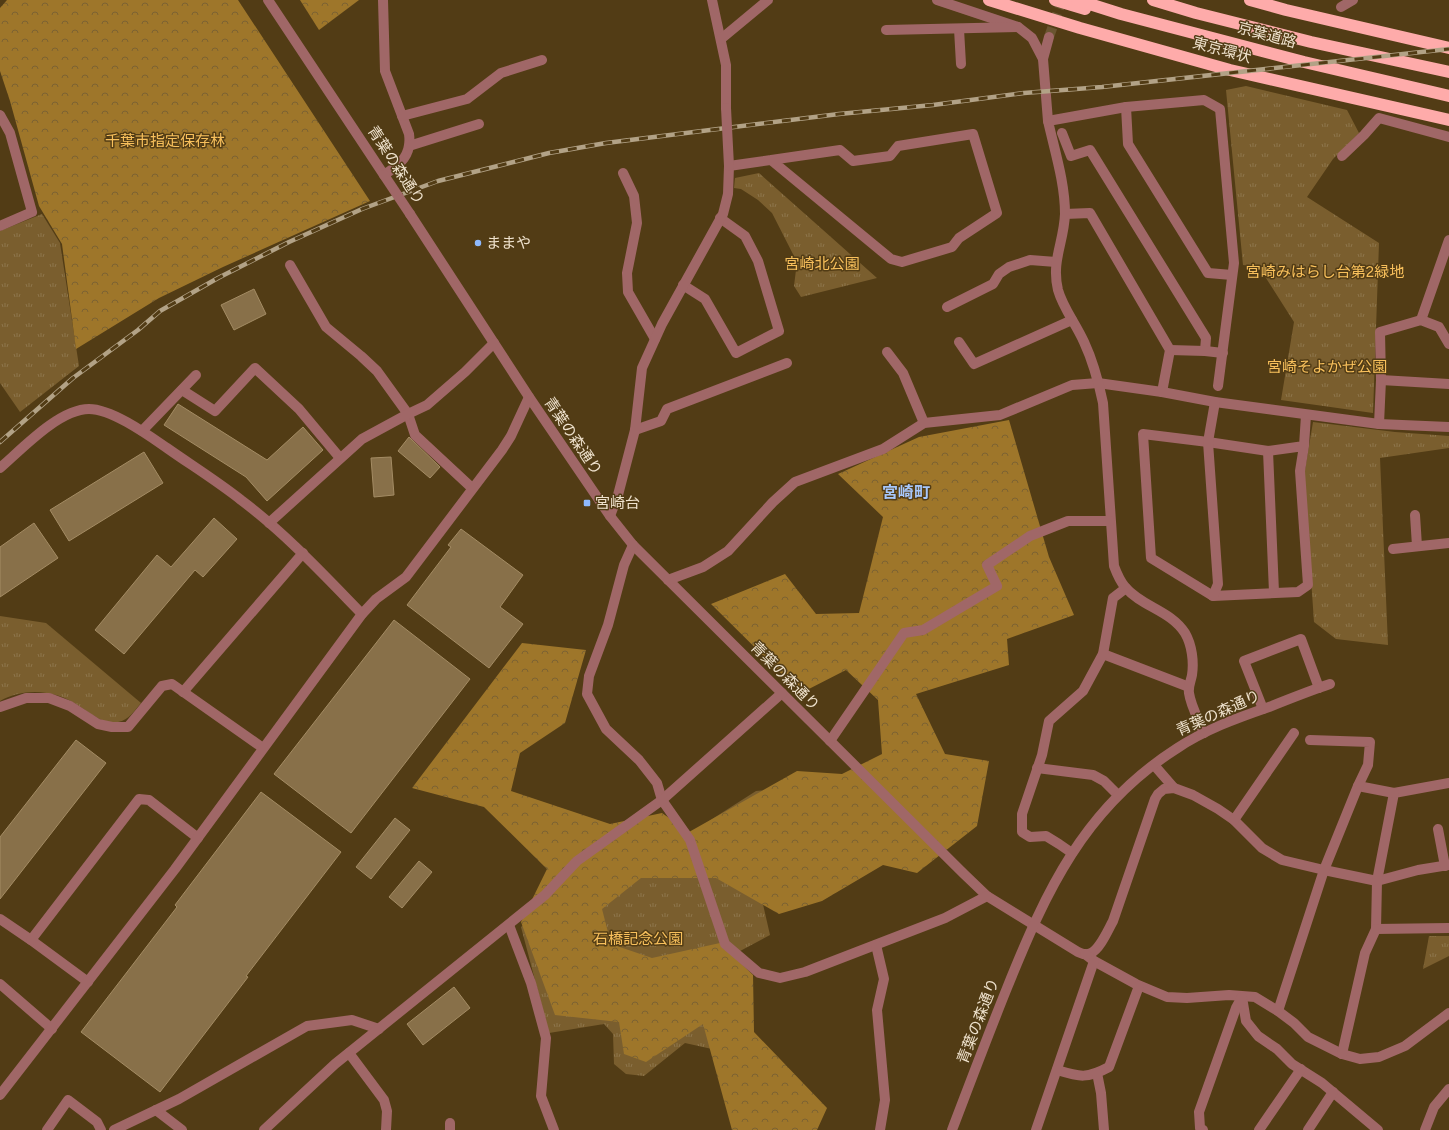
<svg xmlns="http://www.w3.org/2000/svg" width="1449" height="1130" font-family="Figtree,'Noto Sans JP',sans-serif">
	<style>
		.grass { fill: url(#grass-tufts) }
		.forest { fill: url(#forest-crowns) }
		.building { fill: #887049; stroke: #a48c64 }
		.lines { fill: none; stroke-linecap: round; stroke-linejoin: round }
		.minor-tunnel { stroke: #6a5531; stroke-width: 10; stroke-dasharray: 10 5; stroke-linecap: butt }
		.minor { stroke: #a06767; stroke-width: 10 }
		.highway { stroke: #feabaa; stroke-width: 12 }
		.rail-casing { stroke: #b2a286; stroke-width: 4.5 }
		.rail { stroke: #523c15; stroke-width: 3; stroke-dasharray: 9; stroke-linecap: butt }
		.minor-bridge { stroke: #a06767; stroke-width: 10 }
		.poi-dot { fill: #8eb9fd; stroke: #523c15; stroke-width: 1.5 }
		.labels { text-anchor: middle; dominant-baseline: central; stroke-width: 3; stroke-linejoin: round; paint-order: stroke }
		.street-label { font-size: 15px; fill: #efe2cd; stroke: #523c15 }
		.park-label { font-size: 15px; fill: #f8c05c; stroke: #523c15 }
		.poi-label { font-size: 15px; fill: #efe2cd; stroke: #523c15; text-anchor: start }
		.neighbourhood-label { font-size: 16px; font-weight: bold; fill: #a7c7fa; stroke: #523c15 }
	</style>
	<defs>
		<pattern id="grass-tufts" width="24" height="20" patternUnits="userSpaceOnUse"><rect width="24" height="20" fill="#7a5e2e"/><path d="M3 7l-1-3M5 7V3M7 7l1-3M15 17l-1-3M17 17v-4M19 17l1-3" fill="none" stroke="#8d754b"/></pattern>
		<pattern id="forest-crowns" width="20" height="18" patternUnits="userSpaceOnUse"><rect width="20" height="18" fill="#9e762a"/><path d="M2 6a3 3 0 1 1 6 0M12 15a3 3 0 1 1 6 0" fill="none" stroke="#7c6232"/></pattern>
	</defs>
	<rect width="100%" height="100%" fill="#523c15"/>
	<g class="grass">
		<polygon points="1246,86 1347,110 1359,133 1333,159 1307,197 1379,243 1373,413 1281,400 1294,322 1259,267 1243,265 1226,90"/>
		<polygon points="759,173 877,278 801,297 794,286 796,270 795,258 772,213 758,200 741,189 734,188 735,178"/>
		<polygon points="42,214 60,243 79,366 20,412 0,383 0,231"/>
		<polygon points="1313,422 1395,432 1449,436 1449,448 1380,458 1388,645 1336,639 1314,622 1304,476"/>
		<path d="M0 616 46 623 141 703C134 711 129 720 118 722 103 725 91 713 79 706 56 690 25 687 0 701Z"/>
		<polygon points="845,784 762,900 770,935 727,958 712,1049 685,1043 644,1076 626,1074 614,1064 613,1034 604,1024 549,1033 521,927 541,909 681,839 756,791"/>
		<polygon points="1429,936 1449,936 1449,956 1423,969"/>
	</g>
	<g class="forest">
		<polygon points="7,0 238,0 370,201 223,267 159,298 76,349 62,244 39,206 10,101 0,71 0,8"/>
		<polygon points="300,0 359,0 319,30"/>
		<polygon points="1009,420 1049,557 1074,615 1007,639 1009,665 916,694 945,754 989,761 977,826 917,873 883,865 822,901 779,914 716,878 641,878 602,909 611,944 652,958 720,943 753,975 754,1032 827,1108 817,1130 732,1130 703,1024 646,1062 624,1054 619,1022 555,1015 521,922 547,869 484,807 412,788 522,643 586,650 565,723 520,753 511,791 610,824 662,813 689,832 797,771 842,774 882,754 878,700 846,670 801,693 711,604 785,574 816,614 859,613 883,517 838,474 919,437"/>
	</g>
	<g class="building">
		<polygon points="254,289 266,314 234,330 221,305"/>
		<polygon points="178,404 267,460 303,427 323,450 267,501 246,477 164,425"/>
		<polygon points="409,437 440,467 430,478 398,451"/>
		<polygon points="144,452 163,483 69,541 50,510"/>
		<polygon points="391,457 394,495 374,497 371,458"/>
		<polygon points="214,518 237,539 203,577 195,570 124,654 95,630 157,555 171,567"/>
		<polygon points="34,523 58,558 0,597 0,547"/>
		<polygon points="461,529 523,575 500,607 523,624 489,668 407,605 451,547 448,545"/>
		<polygon points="394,620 470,679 351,833 274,774"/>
		<polygon points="76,740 106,763 0,899 0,837"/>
		<polygon points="261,792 341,852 246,976 248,977 160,1092 81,1032 177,907 175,905"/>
		<polygon points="395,818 410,830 371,879 356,867"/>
		<polygon points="419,861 432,872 402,908 389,897"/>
		<polygon points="454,987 470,1008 423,1045 407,1024"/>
	</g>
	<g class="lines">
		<polyline class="minor-tunnel" points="1049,37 1062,0"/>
		<g class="minor">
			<path d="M268 0 384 175C400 164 412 156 409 134L385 71 383 0"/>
			<polyline points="712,0 726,65 726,108"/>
			<polyline points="937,0 1018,27 1032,38 1043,59"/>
			<polyline points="1341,7 1353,0"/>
			<polyline points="959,29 961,64"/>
			<polyline points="886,30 1018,27"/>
			<polyline points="721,39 768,0"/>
			<polyline points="1126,107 1128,144 1208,273 1232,275"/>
			<polyline points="0,115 10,133 32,212 0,226"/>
			<polyline points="402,116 467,99 501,73 542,60"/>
			<polyline points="1048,121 1043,59 1049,37"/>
			<polyline points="1062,133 1071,156 1090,150 1206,338 1205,351"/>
			<polyline points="409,146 479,124"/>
			<polyline points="1342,156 1364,135 1379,118 1449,137"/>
			<polyline points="623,173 634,196 637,223 627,273 628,292 655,339"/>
			<path d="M410 214 529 397 610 516 633 545 964 874 987 896 1078 952C1082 954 1087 955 1091 953 1100 949 1108 930 1113 921L1155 799 1158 794 1164 789 1174 788 1193 795 1218 809 1234 820 1262 848 1282 860 1324 870 1377 881 1418 870 1449 865"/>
			<polyline points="1065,214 1090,213 1170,350 1162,392"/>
			<polyline points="290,265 326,327 361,356 377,371 408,414 415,435 472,488"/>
			<polyline points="683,285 705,299 736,353 779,331 758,261 745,236 720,218"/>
			<polyline points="947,307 993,284 999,274 1009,267 1030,260 1056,262"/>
			<polyline points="1421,320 1449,240"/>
			<polyline points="959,342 974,364 1072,320"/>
			<polyline points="1170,350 1205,351 1223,353"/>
			<polyline points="887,352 903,373 924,423"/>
			<polyline points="1381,380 1449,384"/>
			<polyline points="182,390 215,411 255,368 299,409 340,458"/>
			<polyline points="1379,424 1381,380 1380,332 1421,320 1439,327 1449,344"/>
			<polyline points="635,430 661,421 667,409 787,363"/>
			<polyline points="142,431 196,375"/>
			<polyline points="1304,446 1268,451 1208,442 1143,434 1151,558 1213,596 1298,592 1308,585 1300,471 1304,446 1306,415"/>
			<polyline points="1268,451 1274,592"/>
			<path d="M0 468C22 449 59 409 89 409 112 409 148 435 167 448 191 465 217 481 241 500 285 533 323 574 362 614"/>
			<polyline points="1415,515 1417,546"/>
			<polyline points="610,516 618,495 635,430 642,368 662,324 723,214 728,194 729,166 840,150 853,161 890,156 898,146 973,134 997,213 959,238 952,247 902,262 891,259 771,160"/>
			<polyline points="269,523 362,439 408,414 427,405 465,372 494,343"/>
			<polyline points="633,545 624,565 608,625 589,676 587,694 606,729 639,760 657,783 662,800 690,840 725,944 759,973 780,978 805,972 945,918 987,896"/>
			<polyline points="1393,549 1449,543"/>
			<polyline points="668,580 703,567 728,551 773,502 795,482 883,449 924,423 1000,415 1072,385 1098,383 1162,392 1215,402 1379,424 1449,427"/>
			<polyline points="1213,596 1218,584 1208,442 1215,402"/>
			<polyline points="1103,654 1189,687"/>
			<polyline points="183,692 303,553"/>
			<polyline points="0,707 26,698 49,698 70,706 98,724 112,727 128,727 162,686 172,684 263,748"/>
			<polyline points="1263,709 1244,661 1301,639 1319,688"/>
			<path d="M1204 733C1199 720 1191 707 1189 693 1188 686 1191 681 1192 675 1194 662 1192 645 1185 633 1170 610 1142 607 1125 587 1120 581 1117 574 1114 566L1103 403C1099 384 1092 359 1084 342 1076 324 1063 308 1058 290 1051 261 1064 242 1065 214 1065 183 1055 152 1048 121L1126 107 1204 100 1220 109 1234 263 1218 386"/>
			<polyline points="830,741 904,633 923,630 997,586 987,565 1030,536 1068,521 1110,521"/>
			<polyline points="1154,765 1174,788"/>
			<polyline points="1037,768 1093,775 1104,781 1118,795"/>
			<polyline points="1449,783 1394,793 1377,881 1376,929 1449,928"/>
			<polyline points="1358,786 1394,793"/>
			<polyline points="1234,820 1294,733"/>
			<polyline points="1438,829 1445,866"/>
			<polyline points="1072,853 1059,844 1046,836 1030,837 1022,832 1022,814 1042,755 1049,721 1083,691 1103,654 1113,598 1126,588"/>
			<polyline points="0,919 31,940 88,982"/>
			<polyline points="509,925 531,983 546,1038 541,1096 554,1130"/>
			<polyline points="31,940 139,799 149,800 198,838"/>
			<polyline points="876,945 884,979 877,1010 885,1100 880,1130"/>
			<polyline points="1085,954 1094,961 1136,984 1167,997 1187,998 1229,995 1255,997 1278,1011 1294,1023 1308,1037 1342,1054 1360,1059 1379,1057 1405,1046 1449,1013"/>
			<polyline points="0,984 52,1029"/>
			<polyline points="1242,997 1246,1021 1258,1036 1277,1049 1292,1064 1322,1083 1378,1130"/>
			<polyline points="1278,1011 1324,870 1358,786 1368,765 1370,742 1310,740"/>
			<polyline points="349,1053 384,1100 387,1111 386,1130"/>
			<polyline points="1342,1054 1365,953 1376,929"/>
			<path d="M1057 1070C1080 1077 1087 1079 1109 1067L1139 986"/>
			<polyline points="1097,1073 1101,1093 1104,1130"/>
			<polyline points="0,1095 175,869 362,614 376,599 406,577 502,450 511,436 529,397"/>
			<polyline points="156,1110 182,1130"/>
			<polyline points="47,1130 68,1100 97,1122 101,1130"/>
			<polyline points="114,1130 179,1099 307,1026 352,1020 379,1029"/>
			<polyline points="264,1130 335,1064 545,895 577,861 662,800 782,693"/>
			<polyline points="450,1130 450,1123"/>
			<path d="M952 1130C970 1083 988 1035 1007 988 1046 891 1084 808 1176 749 1204 730 1237 718 1269 707 1289 699 1309 691 1330 684"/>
			<polyline points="1036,1130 1094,961"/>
			<polyline points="1203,1130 1200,1128 1199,1112 1236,1008 1242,997"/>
			<polyline points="1259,1130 1301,1069"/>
			<polyline points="1308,1130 1333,1092"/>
			<polyline points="1425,1130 1434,1107 1449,1089"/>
		</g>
		<g class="highway">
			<polyline points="989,0 1080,28 1230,70 1449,120"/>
			<polyline points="1055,0 1085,9"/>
			<polyline points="1077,0 1121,14 1304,62 1449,96"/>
			<polyline points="1153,0 1196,13 1311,42 1449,72"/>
			<polyline points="1250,0 1286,10 1449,48"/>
		</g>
		<g class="rail-casing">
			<polyline id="rail" points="0,442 73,378 138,330 160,311 218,278 289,242 362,209 438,181 549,153 606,143 839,114 933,105 1024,93 1102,87 1449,49"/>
		</g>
		<use href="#rail" class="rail"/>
		<g class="minor-bridge">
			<polyline points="726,108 729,166"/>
			<polyline points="384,175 410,214"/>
		</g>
	</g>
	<g class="poi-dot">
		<circle cx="478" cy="243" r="4"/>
		<rect x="583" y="499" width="8" height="8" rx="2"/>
	</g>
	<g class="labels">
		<g class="street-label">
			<text transform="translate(1267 35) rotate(15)">京葉道路</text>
			<text transform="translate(1222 50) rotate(15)">東京環状</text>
			<text transform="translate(396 165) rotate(57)">青葉の森通り</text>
			<text transform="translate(573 436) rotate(56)">青葉の森通り</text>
			<text transform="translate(785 676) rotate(45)">青葉の森通り</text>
			<text transform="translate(1218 713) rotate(-24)">青葉の森通り</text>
			<text transform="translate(978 1021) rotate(-69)">青葉の森通り</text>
		</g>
		<g class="park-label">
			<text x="165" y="141">千葉市指定保存林</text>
			<text x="822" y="264">宮崎北公園</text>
			<text x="1325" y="272">宮崎みはらし台第2緑地</text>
			<text x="1327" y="367">宮崎そよかぜ公園</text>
			<text x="638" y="939">石橋記念公園</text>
		</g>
		<g class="poi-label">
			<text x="486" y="243">ままや</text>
			<text x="595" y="503">宮崎台</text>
		</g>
		<g class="neighbourhood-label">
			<text x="906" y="492">宮崎町</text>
		</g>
	</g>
</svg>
